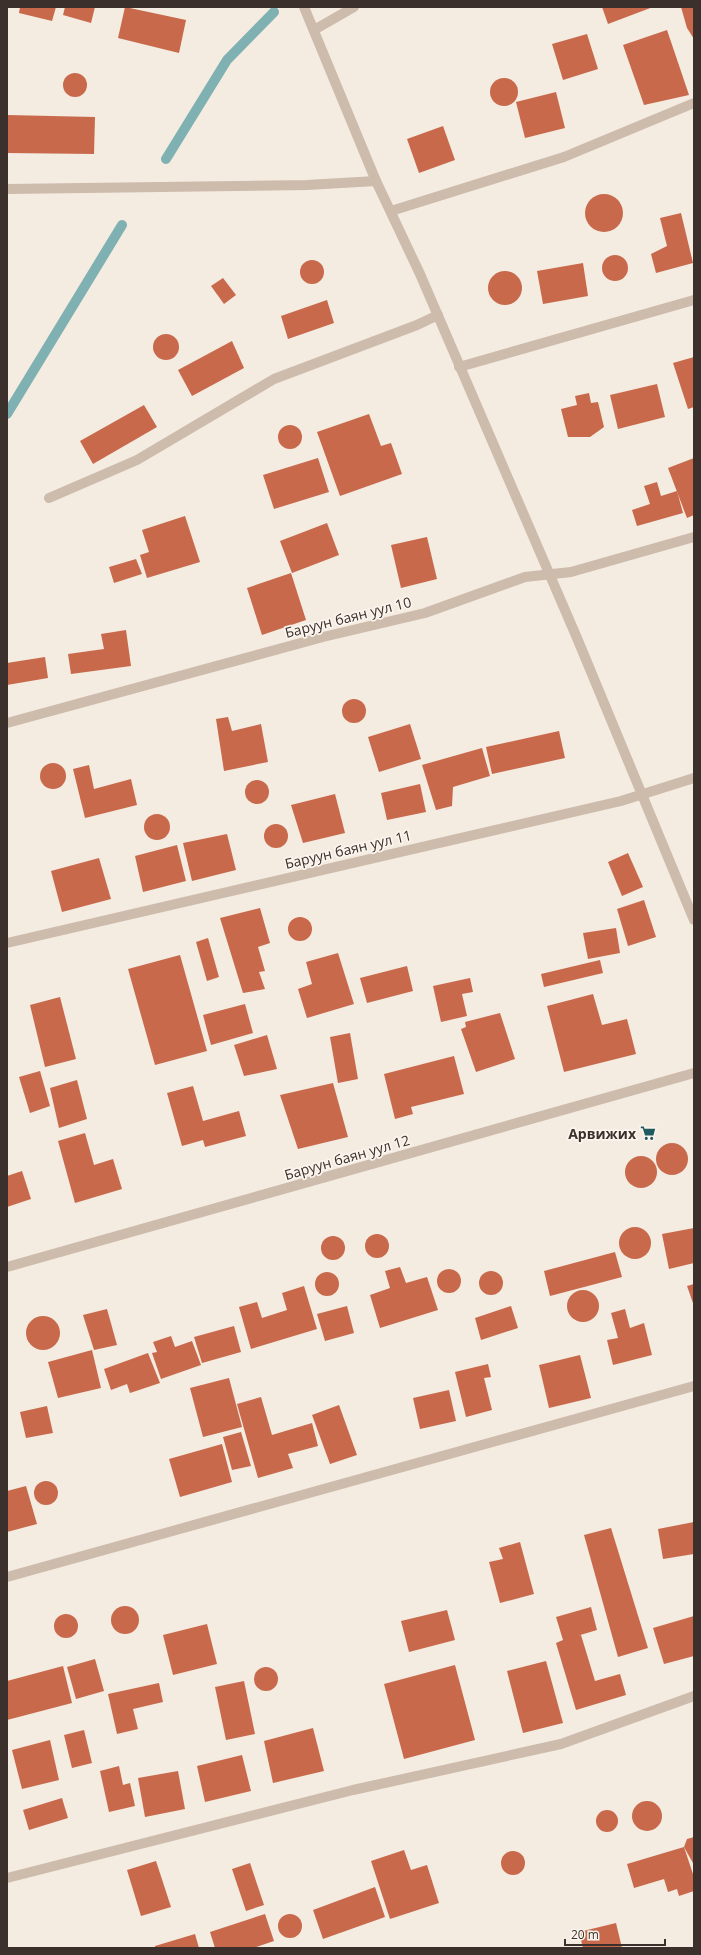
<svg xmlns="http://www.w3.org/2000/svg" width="701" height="1955" font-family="'Open Sans',sans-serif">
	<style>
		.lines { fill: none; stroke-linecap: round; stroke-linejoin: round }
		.stream { stroke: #7fb0b2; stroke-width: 10 }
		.building { fill: #c8694b }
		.minor { stroke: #cdbbac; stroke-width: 10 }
		.labels { text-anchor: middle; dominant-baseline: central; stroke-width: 3.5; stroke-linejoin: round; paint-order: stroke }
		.street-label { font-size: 14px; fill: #3b302b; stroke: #fbf5ee }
		.poi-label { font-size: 14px; font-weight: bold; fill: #3b302b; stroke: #fbf5ee; text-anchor: end }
	</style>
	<rect width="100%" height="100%" fill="#f4ebe1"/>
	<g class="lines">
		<g class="stream">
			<polyline points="166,159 227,60 274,12"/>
			<polyline points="7,414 122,225"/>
		</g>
	</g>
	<g class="building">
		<polygon points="20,7 56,7 52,21 19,13"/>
		<polygon points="65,7 95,7 91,23 63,15"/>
		<polygon points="125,7 186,20 179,53 118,38"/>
		<polygon points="602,7 653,7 608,24"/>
		<polygon points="681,7 694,7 694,39 687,28"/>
		<polygon points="667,30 689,95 644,105 623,45"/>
		<polygon points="587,34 598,69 563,80 552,44"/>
		<circle cx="75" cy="85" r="12"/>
		<circle cx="504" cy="92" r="14"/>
		<polygon points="556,92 565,128 525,138 516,102"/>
		<polygon points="7,115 95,117 94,154 7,153"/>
		<polygon points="443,126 455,160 419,173 407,139"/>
		<circle cx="604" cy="213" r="19"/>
		<polygon points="681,213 693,263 656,273 651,254 667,246 660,218"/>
		<circle cx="615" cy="268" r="13"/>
		<circle cx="312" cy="272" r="12"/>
		<polygon points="583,263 588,296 543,304 537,271"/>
		<circle cx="505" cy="288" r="17"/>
		<polygon points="223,278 236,295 224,304 211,286"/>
		<polygon points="327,300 334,323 288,339 281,316"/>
		<circle cx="166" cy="347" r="13"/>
		<polygon points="232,341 244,368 192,396 178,370"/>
		<polygon points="694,357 694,407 688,409 673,363"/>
		<polygon points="657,384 665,417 618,429 610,395"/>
		<polygon points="589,393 591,403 598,402 604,427 590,437 568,437 561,409 577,405 575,396"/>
		<polygon points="144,405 157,427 93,464 80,441"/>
		<polygon points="369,414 381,446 391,443 402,474 340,496 317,432"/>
		<circle cx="290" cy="437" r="12"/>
		<polygon points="318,458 329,492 274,509 263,475"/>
		<polygon points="694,458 694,515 687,518 668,468"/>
		<polygon points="657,482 661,496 677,491 683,513 637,526 632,510 650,504 644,486"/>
		<polygon points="185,516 200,562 147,578 140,555 149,552 142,530"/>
		<polygon points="327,523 339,555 292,573 280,541"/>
		<polygon points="427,537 437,579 401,588 391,545"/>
		<polygon points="136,559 142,574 114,583 109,567"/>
		<polygon points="291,573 306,620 262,635 247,588"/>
		<polygon points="126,630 131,666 71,674 68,654 104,649 101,634"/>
		<polygon points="45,657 48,678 7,685 7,663"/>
		<circle cx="354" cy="711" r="12"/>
		<polygon points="228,717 232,731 261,724 268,762 224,771 216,719"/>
		<polygon points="410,724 421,759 379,772 368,737"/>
		<polygon points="559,731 565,758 492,774 486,747"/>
		<polygon points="482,748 490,776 453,787 452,806 436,810 422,765"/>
		<circle cx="53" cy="776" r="13"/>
		<polygon points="89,765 94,789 131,779 137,805 85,818 73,769"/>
		<circle cx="257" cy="792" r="12"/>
		<polygon points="420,784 426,812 387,820 381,793"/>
		<polygon points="335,794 345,833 303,843 291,805"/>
		<circle cx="157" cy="827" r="13"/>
		<circle cx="276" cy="836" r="12"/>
		<polygon points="227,834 236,870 192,881 183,843"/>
		<polygon points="177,845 186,881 143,892 135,856"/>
		<polygon points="628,853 643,887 622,896 608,862"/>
		<polygon points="99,858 111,899 62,912 51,871"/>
		<polygon points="644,900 656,937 628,946 617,909"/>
		<polygon points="260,908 270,943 258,947 265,971 259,972 265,989 243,993 220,918"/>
		<circle cx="300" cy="929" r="12"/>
		<polygon points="616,928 620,953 588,959 583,933"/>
		<polygon points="208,938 219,977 207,981 196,942"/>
		<polygon points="338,953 354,1004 307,1018 298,989 312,984 306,962"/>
		<polygon points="180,955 207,1051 155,1065 128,969"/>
		<polygon points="600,960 603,973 544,987 541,974"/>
		<polygon points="407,966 413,991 367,1003 360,978"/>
		<polygon points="470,978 473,992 462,994 467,1016 441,1022 433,986"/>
		<polygon points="593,994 602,1025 627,1019 636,1054 564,1072 547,1006"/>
		<polygon points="60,997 76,1059 45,1067 30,1005"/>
		<polygon points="245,1004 253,1033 211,1045 203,1015"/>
		<polygon points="500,1013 515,1059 476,1072 461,1029 466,1027 465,1022"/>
		<polygon points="350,1033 358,1079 338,1083 330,1037"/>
		<polygon points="267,1035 277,1069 244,1076 234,1045"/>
		<polygon points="454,1056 464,1094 411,1107 413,1114 395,1119 384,1074"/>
		<polygon points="40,1071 50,1106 30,1113 19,1077"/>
		<polygon points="77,1080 87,1119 59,1128 50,1088"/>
		<polygon points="333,1083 348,1137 298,1149 280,1095"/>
		<polygon points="193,1086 203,1121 239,1111 246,1136 205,1147 203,1140 182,1146 167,1093"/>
		<polygon points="85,1133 94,1165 113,1159 122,1189 75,1203 58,1141"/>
		<circle cx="672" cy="1159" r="16"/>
		<circle cx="641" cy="1172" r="16"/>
		<polygon points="22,1171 31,1199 7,1207 7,1176"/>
		<circle cx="635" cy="1243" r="16"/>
		<polygon points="694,1228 694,1263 669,1269 662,1234"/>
		<circle cx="377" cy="1246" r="12"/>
		<circle cx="333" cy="1248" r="12"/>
		<polygon points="615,1252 622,1277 550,1296 544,1271"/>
		<polygon points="400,1267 406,1283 427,1277 438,1310 380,1328 370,1295 390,1288 385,1271"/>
		<circle cx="449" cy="1281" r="12"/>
		<circle cx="491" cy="1283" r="12"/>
		<circle cx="327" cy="1284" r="12"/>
		<polygon points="694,1284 694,1306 687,1286"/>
		<polygon points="304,1286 317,1329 251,1349 239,1307 257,1302 262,1318 287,1310 282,1293"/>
		<circle cx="583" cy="1306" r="16"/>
		<polygon points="347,1306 354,1333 325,1341 317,1314"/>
		<polygon points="511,1306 518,1328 481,1340 475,1318"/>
		<polygon points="107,1309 117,1345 94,1350 83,1315"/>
		<polygon points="625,1309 630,1328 644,1323 652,1355 613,1365 607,1340 618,1338 611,1313"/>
		<circle cx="43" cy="1333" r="17"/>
		<polygon points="234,1326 241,1352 202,1363 194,1337"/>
		<polygon points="171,1336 175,1347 192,1341 201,1365 161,1379 152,1353 157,1352 153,1342"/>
		<polygon points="92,1350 101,1388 58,1398 48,1362"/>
		<polygon points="148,1353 160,1383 130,1393 127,1384 111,1390 104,1369"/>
		<polygon points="580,1355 591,1398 549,1408 539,1365"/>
		<polygon points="488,1364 491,1377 484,1378 492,1410 466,1417 455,1372"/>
		<polygon points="229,1378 242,1427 203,1437 190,1388"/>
		<polygon points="449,1390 456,1421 420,1429 413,1398"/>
		<polygon points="261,1397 272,1435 312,1423 318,1446 288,1454 293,1468 258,1478 237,1404"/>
		<polygon points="339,1405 357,1455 330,1464 312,1415"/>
		<polygon points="47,1406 53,1433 26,1438 20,1412"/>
		<polygon points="241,1432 251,1466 232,1470 223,1437"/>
		<polygon points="222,1444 232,1482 180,1497 169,1459"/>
		<circle cx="46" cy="1493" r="12"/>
		<polygon points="26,1486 37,1524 7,1532 7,1491"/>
		<polygon points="694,1522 694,1554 663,1559 658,1529"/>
		<polygon points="611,1528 648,1648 618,1657 584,1535"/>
		<polygon points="520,1542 534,1594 500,1603 489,1562 503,1559 499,1548"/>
		<circle cx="125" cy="1620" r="14"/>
		<polygon points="591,1607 597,1630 577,1636 581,1635 595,1681 620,1674 626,1695 576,1710 556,1643 563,1640 556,1617"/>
		<polygon points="447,1610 455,1640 409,1652 401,1621"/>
		<circle cx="66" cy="1626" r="12"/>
		<polygon points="694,1616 694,1656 664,1664 653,1628"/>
		<polygon points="207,1624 217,1664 173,1675 163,1635"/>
		<polygon points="95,1659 104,1691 76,1699 67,1667"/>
		<polygon points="546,1661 563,1723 523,1733 507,1671"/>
		<polygon points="455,1665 475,1740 404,1759 384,1684"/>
		<polygon points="63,1666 72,1703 7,1720 7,1681"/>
		<circle cx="266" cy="1679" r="12"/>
		<polygon points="244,1681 255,1734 226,1740 215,1687"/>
		<polygon points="159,1683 163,1702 133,1709 138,1729 117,1734 108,1694"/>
		<polygon points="313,1728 324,1771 273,1783 264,1741"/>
		<polygon points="84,1730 92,1763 72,1768 64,1735"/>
		<polygon points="50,1740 59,1780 22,1789 12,1750"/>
		<polygon points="242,1755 251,1791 205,1802 197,1766"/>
		<polygon points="119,1766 123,1785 130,1783 135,1806 109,1812 100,1771"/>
		<polygon points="178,1771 185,1809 145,1817 138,1778"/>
		<polygon points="62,1798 68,1818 29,1830 23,1810"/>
		<circle cx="647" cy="1816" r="15"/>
		<circle cx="607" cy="1821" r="11"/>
		<polygon points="694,1837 694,1865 684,1847 687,1839"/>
		<polygon points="684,1847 694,1877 694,1891 679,1896 677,1889 668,1892 664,1879 634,1888 627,1864"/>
		<polygon points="404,1850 411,1870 427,1865 439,1903 390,1919 371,1861"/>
		<circle cx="513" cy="1863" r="12"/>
		<polygon points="156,1861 171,1907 141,1916 127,1870"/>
		<polygon points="250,1863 264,1905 246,1911 232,1869"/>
		<polygon points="375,1887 385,1917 323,1939 313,1910"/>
		<circle cx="290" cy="1926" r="12"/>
		<polygon points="265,1914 274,1941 253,1948 215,1948 210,1932"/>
		<polygon points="616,1923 622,1948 583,1948 579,1932"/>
		<polygon points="195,1934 199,1948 155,1948 155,1946"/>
	</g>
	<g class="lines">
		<g class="minor">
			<polyline points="304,7 376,181 420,274 577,638 694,920"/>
			<polyline points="314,30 354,7"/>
			<polyline points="7,189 307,185 376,181"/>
			<polyline points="391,211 564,157 694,103"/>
			<polyline points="459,367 694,300"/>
			<polyline points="49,498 137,460 274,379 417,325 438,315"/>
			<polyline points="7,723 323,637 425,613 525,577 571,572 694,537"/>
			<polyline points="7,943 621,801 694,778"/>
			<polyline points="7,1267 694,1073"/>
			<polyline points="7,1577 694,1386"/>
			<polyline points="7,1878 353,1790 561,1744 694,1696"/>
		</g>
	</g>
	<defs>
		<g id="supermarket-bare" transform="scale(1.2)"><path d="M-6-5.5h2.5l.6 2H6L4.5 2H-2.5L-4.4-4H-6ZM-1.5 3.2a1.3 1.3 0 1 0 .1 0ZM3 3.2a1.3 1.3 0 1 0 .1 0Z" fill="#1f5a5e" stroke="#fbf5ee" stroke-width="2.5" paint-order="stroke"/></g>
	</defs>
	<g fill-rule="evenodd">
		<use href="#supermarket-bare" x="648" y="1133"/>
	</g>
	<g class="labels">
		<g class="street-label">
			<text transform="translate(348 617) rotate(-14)">Баруун баян уул 10</text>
			<text transform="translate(348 849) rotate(-13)">Баруун баян уул 11</text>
			<text transform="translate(347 1157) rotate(-16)">Баруун баян уул 12</text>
		</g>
		<g class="poi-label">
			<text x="636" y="1133">Арвижих</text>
		</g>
	</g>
	<rect width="701" height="1955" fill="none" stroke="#3b302b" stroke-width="16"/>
	<path d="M565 1939v6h100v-6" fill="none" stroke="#3b302b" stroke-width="2"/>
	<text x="571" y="1939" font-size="12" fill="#3b302b" stroke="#fbf5ee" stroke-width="3" paint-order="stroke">20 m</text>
</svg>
